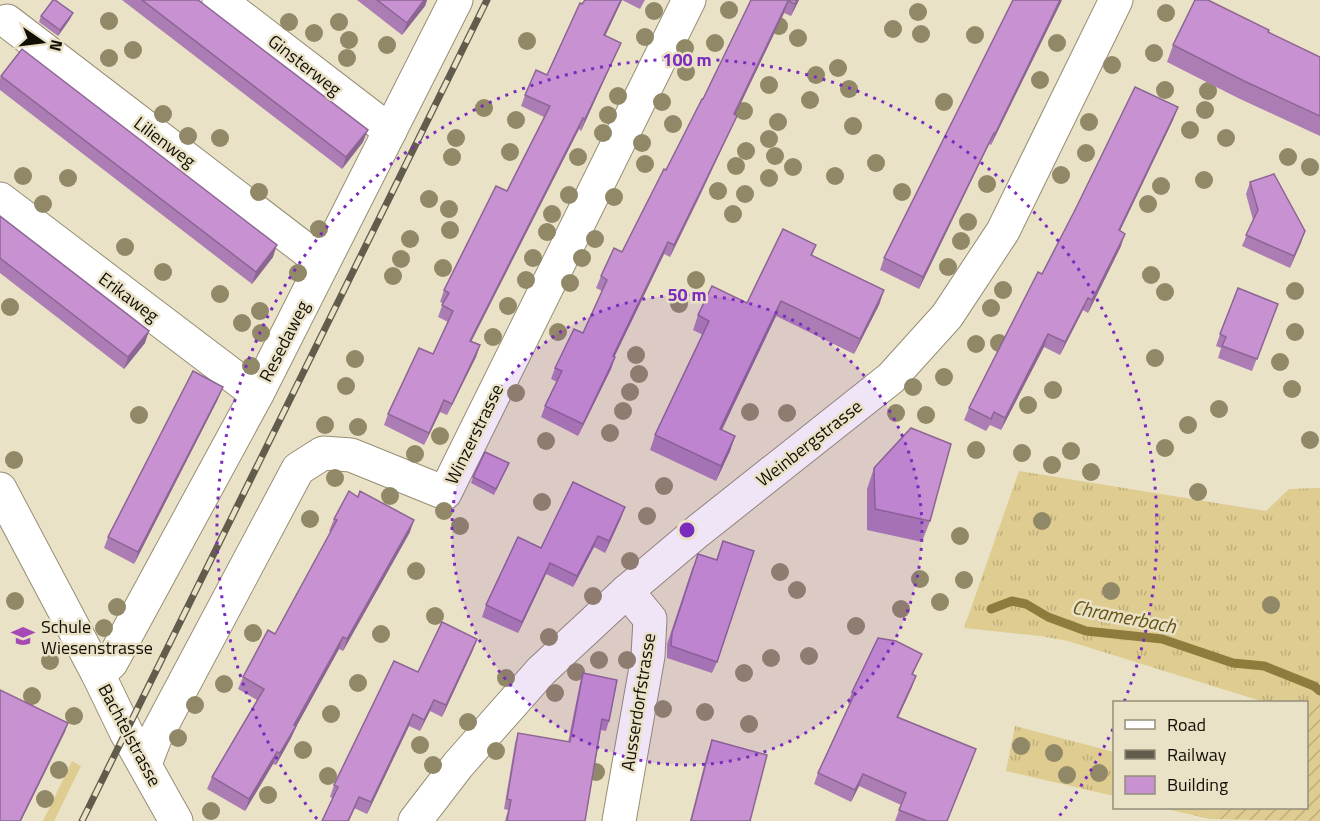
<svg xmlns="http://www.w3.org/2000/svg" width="1320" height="821" font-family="'Titillium Web',sans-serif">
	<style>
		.grass { fill: url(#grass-tufts) }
		.garden { fill: url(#garden-furrows) }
		.pitch { fill: #dfcc90 }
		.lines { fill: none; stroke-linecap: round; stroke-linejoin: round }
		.stream { stroke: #8e7c3d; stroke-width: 9 }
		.minor-casing { stroke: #968e75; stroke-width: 35 }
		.minor { stroke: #fff; stroke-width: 33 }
		.rail-casing { stroke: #615c4c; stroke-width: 7 }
		.rail { stroke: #eae2c7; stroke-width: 4.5; stroke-dasharray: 14; stroke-linecap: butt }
		.tree { fill: #918867 }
		.wall { fill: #ac7db5 }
		.shaded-wall { fill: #8c6693 }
		.building { fill: #c891d2; stroke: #8c6693; stroke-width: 1.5 }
		.ring { fill: none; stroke: #7b2cbf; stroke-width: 3; stroke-dasharray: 3 6 }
		.labels { text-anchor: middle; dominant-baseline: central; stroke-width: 5; stroke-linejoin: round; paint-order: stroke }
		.street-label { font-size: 18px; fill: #120f06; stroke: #eae2c7 }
		.poi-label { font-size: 18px; fill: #120f06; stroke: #eae2c7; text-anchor: start }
		.water-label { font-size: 20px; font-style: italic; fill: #675515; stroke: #eae2c7 }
		.centre { fill: #7b2cbf; stroke: #eae2c7; stroke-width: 3 }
		.ring-label { font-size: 18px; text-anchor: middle; font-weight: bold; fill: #7b2cbf; stroke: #eae2c7; stroke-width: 5; stroke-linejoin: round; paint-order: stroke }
	</style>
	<defs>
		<pattern id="grass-tufts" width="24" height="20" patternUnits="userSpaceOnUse" patternTransform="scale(1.5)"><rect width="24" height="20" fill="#dfcc90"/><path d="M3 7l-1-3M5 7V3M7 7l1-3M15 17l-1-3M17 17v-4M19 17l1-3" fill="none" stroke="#beae7b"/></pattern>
		<pattern id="garden-furrows" width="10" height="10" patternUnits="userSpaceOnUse" patternTransform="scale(1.5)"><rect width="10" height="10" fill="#dfcc90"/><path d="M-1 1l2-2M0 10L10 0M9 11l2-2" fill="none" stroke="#beae7b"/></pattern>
	</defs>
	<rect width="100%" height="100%" fill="#eae2c7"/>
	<g class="grass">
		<polygon points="1019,471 1266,511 1289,489 1320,488 1320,692 1307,707 1306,702 1264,702 1068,641 1040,636 964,628"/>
		<polygon points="1015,726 1114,752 1114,796 1006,771"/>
		<polygon points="1162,808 1220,808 1210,819"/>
	</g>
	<polygon class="garden" points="1320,692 1320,821 1210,819 1220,808 1306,808 1307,707"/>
	<polygon class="pitch" points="72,761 81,766 54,821 43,821"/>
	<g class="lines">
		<polyline class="stream" points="991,609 1012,601 1026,604 1048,617 1086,631 1162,639 1233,663 1264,666 1314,686 1320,691"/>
		<g class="minor-casing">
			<g id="minor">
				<polyline points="219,0 390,131"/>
				<polyline points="7,21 323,263"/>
				<polyline points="0,199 257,394"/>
				<polyline points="0,489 98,674 126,732 176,821"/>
				<polyline points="98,674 111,663 257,394 456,0"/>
				<polyline points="145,764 155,738 298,469 323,453 351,455 445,493 689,0"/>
				<polyline points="415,821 458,765 541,671 627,591 698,531 891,378 947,316 1003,231 1116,0"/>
				<polyline points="619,821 648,656 650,619 627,591"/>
			</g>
		</g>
		<use href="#minor" class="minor"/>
		<g class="rail-casing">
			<polyline id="rail" points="82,821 487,0"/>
		</g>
		<use href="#rail" class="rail"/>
	</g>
	<g class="tree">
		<circle cx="729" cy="10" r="9"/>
		<circle cx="654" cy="11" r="9"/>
		<circle cx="918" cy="12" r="9"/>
		<circle cx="1166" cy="13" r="9"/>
		<circle cx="109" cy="21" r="9"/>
		<circle cx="289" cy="22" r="9"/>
		<circle cx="339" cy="22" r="9"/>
		<circle cx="779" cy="26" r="9"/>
		<circle cx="893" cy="29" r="9"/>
		<circle cx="314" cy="33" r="9"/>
		<circle cx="921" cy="34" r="9"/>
		<circle cx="975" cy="35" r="9"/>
		<circle cx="645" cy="37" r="9"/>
		<circle cx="798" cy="38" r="9"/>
		<circle cx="349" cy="40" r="9"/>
		<circle cx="527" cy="41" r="9"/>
		<circle cx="715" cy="43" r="9"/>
		<circle cx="1057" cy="43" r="9"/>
		<circle cx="387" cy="45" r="9"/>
		<circle cx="685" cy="48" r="9"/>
		<circle cx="133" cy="50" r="9"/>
		<circle cx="1154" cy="53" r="9"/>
		<circle cx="109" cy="58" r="9"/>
		<circle cx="347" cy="58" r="9"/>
		<circle cx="1112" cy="65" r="9"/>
		<circle cx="838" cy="68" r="9"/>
		<circle cx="686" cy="72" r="9"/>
		<circle cx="816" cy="75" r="9"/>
		<circle cx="1040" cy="80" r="9"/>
		<circle cx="769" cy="85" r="9"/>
		<circle cx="849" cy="89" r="9"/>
		<circle cx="1165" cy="90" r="9"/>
		<circle cx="1208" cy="91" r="9"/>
		<circle cx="618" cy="96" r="9"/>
		<circle cx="810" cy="100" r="9"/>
		<circle cx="662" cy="102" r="9"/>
		<circle cx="944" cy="102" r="9"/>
		<circle cx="484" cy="108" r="9"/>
		<circle cx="1205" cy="110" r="9"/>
		<circle cx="744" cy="111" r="9"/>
		<circle cx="163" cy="114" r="9"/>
		<circle cx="608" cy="115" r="9"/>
		<circle cx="516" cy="120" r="9"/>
		<circle cx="778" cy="122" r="9"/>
		<circle cx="1089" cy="122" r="9"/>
		<circle cx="673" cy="124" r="9"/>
		<circle cx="853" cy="126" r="9"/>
		<circle cx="1190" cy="130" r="9"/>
		<circle cx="603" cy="133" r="9"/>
		<circle cx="188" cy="136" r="9"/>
		<circle cx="220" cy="138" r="9"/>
		<circle cx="456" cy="138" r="9"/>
		<circle cx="1226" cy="138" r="9"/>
		<circle cx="769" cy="139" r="9"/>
		<circle cx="642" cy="143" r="9"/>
		<circle cx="746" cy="151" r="9"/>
		<circle cx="510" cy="152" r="9"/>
		<circle cx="1086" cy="153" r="9"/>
		<circle cx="775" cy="156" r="9"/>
		<circle cx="452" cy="157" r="9"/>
		<circle cx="578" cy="157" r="9"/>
		<circle cx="1288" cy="157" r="9"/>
		<circle cx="876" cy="163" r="9"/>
		<circle cx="645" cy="164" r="9"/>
		<circle cx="736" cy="166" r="9"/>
		<circle cx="793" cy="167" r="9"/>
		<circle cx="1310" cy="167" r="9"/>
		<circle cx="1061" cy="175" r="9"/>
		<circle cx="23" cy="176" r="9"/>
		<circle cx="835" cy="176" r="9"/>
		<circle cx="68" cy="178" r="9"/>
		<circle cx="769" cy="178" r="9"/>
		<circle cx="1204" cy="180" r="9"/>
		<circle cx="987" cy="184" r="9"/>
		<circle cx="1161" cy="186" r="9"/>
		<circle cx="718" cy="191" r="9"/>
		<circle cx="259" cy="192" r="9"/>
		<circle cx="902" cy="192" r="9"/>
		<circle cx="745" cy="194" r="9"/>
		<circle cx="569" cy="195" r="9"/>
		<circle cx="614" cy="197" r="9"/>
		<circle cx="429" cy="199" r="9"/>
		<circle cx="43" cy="204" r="9"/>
		<circle cx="1148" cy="204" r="9"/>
		<circle cx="449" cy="209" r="9"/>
		<circle cx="552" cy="214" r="9"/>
		<circle cx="733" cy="214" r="9"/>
		<circle cx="968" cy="222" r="9"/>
		<circle cx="319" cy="229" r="9"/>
		<circle cx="450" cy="230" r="9"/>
		<circle cx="547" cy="232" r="9"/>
		<circle cx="410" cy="239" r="9"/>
		<circle cx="595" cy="239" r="9"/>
		<circle cx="961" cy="241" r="9"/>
		<circle cx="125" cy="247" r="9"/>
		<circle cx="533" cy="258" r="9"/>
		<circle cx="582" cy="258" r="9"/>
		<circle cx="401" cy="259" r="9"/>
		<circle cx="948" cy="267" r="9"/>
		<circle cx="443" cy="268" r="9"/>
		<circle cx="163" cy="272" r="9"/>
		<circle cx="298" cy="273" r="9"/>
		<circle cx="1151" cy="275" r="9"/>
		<circle cx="393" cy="276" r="9"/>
		<circle cx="526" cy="280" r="9"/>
		<circle cx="696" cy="280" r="9"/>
		<circle cx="570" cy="283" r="9"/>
		<circle cx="1003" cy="290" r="9"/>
		<circle cx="1295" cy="291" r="9"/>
		<circle cx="1165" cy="292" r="9"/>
		<circle cx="220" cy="294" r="9"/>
		<circle cx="679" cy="304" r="9"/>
		<circle cx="508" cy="306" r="9"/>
		<circle cx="10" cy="307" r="9"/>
		<circle cx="991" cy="308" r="9"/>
		<circle cx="260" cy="311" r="9"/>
		<circle cx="242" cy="323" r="9"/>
		<circle cx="558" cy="332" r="9"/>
		<circle cx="1295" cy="332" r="9"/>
		<circle cx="261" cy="333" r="9"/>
		<circle cx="493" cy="337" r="9"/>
		<circle cx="999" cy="343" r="9"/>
		<circle cx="976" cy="344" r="9"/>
		<circle cx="636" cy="355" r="9"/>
		<circle cx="1155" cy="358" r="9"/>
		<circle cx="355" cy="359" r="9"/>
		<circle cx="1280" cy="362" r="9"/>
		<circle cx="251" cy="366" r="9"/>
		<circle cx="639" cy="374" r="9"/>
		<circle cx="944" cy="377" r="9"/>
		<circle cx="346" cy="386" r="9"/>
		<circle cx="913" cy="387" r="9"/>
		<circle cx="1292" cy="389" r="9"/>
		<circle cx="1053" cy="390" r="9"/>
		<circle cx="630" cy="392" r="9"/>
		<circle cx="516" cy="393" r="9"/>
		<circle cx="1028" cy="405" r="9"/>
		<circle cx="1219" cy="409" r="9"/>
		<circle cx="623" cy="411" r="9"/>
		<circle cx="750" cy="412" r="9"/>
		<circle cx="787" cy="413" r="9"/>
		<circle cx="896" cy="413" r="9"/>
		<circle cx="139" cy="415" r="9"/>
		<circle cx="926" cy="415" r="9"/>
		<circle cx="325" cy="425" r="9"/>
		<circle cx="1188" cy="425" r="9"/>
		<circle cx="358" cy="427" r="9"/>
		<circle cx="610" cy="433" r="9"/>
		<circle cx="440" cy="436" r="9"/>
		<circle cx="1310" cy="440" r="9"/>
		<circle cx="546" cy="441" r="9"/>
		<circle cx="1165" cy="448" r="9"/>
		<circle cx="976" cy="450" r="9"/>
		<circle cx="1071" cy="451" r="9"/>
		<circle cx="1022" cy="453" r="9"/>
		<circle cx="415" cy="454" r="9"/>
		<circle cx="14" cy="460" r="9"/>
		<circle cx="1052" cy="465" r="9"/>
		<circle cx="1091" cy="472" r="9"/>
		<circle cx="335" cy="478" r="9"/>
		<circle cx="664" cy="486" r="9"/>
		<circle cx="1198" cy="492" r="9"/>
		<circle cx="390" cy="496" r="9"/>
		<circle cx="542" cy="502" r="9"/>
		<circle cx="444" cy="511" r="9"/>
		<circle cx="647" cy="516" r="9"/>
		<circle cx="310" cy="519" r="9"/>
		<circle cx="1042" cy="521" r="9"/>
		<circle cx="460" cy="526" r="9"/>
		<circle cx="960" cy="536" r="9"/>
		<circle cx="630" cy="561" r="9"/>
		<circle cx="416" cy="571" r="9"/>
		<circle cx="780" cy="572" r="9"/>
		<circle cx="920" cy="579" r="9"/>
		<circle cx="964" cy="580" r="9"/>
		<circle cx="797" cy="590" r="9"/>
		<circle cx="1111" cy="591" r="9"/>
		<circle cx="593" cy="596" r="9"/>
		<circle cx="15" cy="601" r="9"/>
		<circle cx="940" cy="602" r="9"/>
		<circle cx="1271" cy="605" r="9"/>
		<circle cx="117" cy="607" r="9"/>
		<circle cx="901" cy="609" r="9"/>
		<circle cx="435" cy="616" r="9"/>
		<circle cx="856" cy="626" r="9"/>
		<circle cx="104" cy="628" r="9"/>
		<circle cx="253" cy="633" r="9"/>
		<circle cx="381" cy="634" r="9"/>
		<circle cx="549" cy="637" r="9"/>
		<circle cx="809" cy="656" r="9"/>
		<circle cx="771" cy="658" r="9"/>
		<circle cx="599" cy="660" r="9"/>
		<circle cx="627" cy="660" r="9"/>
		<circle cx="50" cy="661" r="9"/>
		<circle cx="576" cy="672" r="9"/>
		<circle cx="744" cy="673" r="9"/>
		<circle cx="506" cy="678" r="9"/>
		<circle cx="358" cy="683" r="9"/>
		<circle cx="224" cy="684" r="9"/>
		<circle cx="555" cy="693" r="9"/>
		<circle cx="32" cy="696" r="9"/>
		<circle cx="195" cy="705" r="9"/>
		<circle cx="663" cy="709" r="9"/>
		<circle cx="705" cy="712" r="9"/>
		<circle cx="331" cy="714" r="9"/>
		<circle cx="74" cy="716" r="9"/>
		<circle cx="468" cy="722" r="9"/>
		<circle cx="749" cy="724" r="9"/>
		<circle cx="178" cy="738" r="9"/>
		<circle cx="420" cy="745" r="9"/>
		<circle cx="1021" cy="746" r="9"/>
		<circle cx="303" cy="750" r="9"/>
		<circle cx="496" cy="751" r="9"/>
		<circle cx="1054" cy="753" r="9"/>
		<circle cx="433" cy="765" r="9"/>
		<circle cx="59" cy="770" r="9"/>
		<circle cx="596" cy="772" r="9"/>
		<circle cx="1099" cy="773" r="9"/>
		<circle cx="1067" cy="775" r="9"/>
		<circle cx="328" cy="776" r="9"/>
		<circle cx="268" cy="795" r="9"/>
		<circle cx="45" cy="799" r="9"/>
		<circle cx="211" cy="811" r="9"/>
	</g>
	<g class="wall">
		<polygon points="122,0 198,0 363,142 342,169"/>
		<polygon points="357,0 427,0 425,6 402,35"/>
		<polygon points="585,0 645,0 640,9 622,0 605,36 616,54 581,131 579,129 471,341 480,345 476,357 447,415 440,412 424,445 384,425 388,414 433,354 448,322 438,317 443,303 440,302 444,290 507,191 544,117 521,106 525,95 547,75"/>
		<polygon points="751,0 799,0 791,16 784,13 735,115 732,127 698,200 670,257 664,254 614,357 615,357 611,369 578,436 541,417 545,406 557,382 551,379 555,368 583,333 602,291 596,288 601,276 622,252 703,99"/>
		<polygon points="1062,0 991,145 989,144 919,289 880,270 884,258"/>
		<polygon points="73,13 70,19 58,36 39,22 41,16"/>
		<polygon points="1268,32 1320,57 1320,136 1238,98 1167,62 1173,45"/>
		<polygon points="1,76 273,257 252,284 0,90 0,79"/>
		<polygon points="1178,107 1173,120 1120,231 1121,246 1088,313 1083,310 1060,355 1044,347 1001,430 990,425 986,431 964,420 969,408 1042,274"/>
		<polygon points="1250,182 1305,231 1290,268 1242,246 1253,220 1246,194"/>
		<polygon points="0,216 145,343 124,369 0,273"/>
		<polygon points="816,245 812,256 884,290 879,305 854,354 776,316 722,430 735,436 730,451 716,481 650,450 655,435 703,335 693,330 698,315 747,303"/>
		<polygon points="1278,304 1252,371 1218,358 1221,348 1216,346 1220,334"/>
		<polygon points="218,399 134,564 104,548 108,537"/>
		<polygon points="509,463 494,495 471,483 473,477"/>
		<polygon points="874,468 930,521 922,542 867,530 867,489"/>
		<polygon points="621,518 605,553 594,547 573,587 546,574 518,633 482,617 486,605 541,548"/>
		<polygon points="334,519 410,532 343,651 339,649 296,727 291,738 276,765 273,764 245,811 207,789 212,777 257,700 238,689 243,677 275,634 331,532 329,531"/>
		<polygon points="723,541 717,662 712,673 667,658 667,644 693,566 716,560"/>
		<polygon points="473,650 442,717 430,711 420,731 409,726 367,814 330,797 334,785 418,672"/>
		<polygon points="917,665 913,674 912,687 898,717 976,749 947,821 895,821 901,805 859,786 851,802 814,784 818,773 850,704 848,703 852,692"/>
		<polygon points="583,673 609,721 606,731 601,730 585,821 505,821 508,810 504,809 515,743 518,733 568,742 580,683"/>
		<polygon points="712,740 750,821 690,821 707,754"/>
	</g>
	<g class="shaded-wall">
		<polygon points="424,0 427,0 425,6 402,35 407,23"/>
		<polygon points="621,0 622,0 600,47 604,35"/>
		<polygon points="797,0 799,0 791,16 795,4"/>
		<polygon points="1060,0 1062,0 991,145 995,134"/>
		<polygon points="788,1 784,13 730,126 734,114"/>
		<polygon points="73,13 70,19 58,36 60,30"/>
		<polygon points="621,43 581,131 585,119"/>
		<polygon points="1178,107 1173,120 1114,243 1119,230"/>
		<polygon points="737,116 732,127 670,257 674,245"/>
		<polygon points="583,118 579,129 466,352 470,341"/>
		<polygon points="368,130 363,142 342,169 346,157"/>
		<polygon points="994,133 989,144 919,289 923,277"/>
		<polygon points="1305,231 1301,243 1290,268 1294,256"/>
		<polygon points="1125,234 1121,246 1088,313 1092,300"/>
		<polygon points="668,242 664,254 609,368 613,356"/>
		<polygon points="277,245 273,257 252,284 256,272"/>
		<polygon points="884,290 879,305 854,354 860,339"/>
		<polygon points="1088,298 1083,310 1060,355 1065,342"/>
		<polygon points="781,301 776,316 715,444 720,429"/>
		<polygon points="149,331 145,343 124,369 128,357"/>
		<polygon points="1048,334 1044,347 1001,430 1005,418"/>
		<polygon points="480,345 476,357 447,415 452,404"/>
		<polygon points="615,357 611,369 578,436 583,424"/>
		<polygon points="223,387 218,399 134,564 138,552"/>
		<polygon points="444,400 440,412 424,445 429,433"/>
		<polygon points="735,436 730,451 716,481 721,466"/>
		<polygon points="625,507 621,518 605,553 609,541"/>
		<polygon points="414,520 410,532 343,651 347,639"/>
		<polygon points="598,536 594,547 573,587 577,576"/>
		<polygon points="550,563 546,574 518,633 522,622"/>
		<polygon points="343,637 339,649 296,727 291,738 276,765 280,753 294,725"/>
		<polygon points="477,639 473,650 442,717 446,705"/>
		<polygon points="916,676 912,687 893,729 897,717"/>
		<polygon points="434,700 430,711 420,731 424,720"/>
		<polygon points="413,714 409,726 367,814 371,802"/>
		<polygon points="68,723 65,732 21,821 20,821"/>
		<polygon points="277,752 273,764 245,811 249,799"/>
		<polygon points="863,774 859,786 851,802 855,790"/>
		<polygon points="359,797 355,808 349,821 348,821"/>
	</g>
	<g class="building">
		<polygon points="53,0 55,0 73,13 60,30 41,16"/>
		<polygon points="142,0 198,0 368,130 346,157"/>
		<polygon points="377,0 424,0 407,23"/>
		<polygon points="585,0 621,0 604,35 621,43 585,119 583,118 470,341 480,345 452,404 444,400 429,433 388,414 419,348 433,354 453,311 442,305 449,293 444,290 496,186 507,191 550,106 525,95 536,70 547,75 580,3 582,4"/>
		<polygon points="751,0 797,0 795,4 788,1 734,114 737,116 702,188 674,245 668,242 613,356 615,357 583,424 545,406 562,371 555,368 574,329 583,333 607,280 601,276 614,248 622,252 664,169 666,170 702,99 703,99"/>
		<polygon points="1013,0 1060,0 995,134 994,133 923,277 884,258"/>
		<polygon points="1195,0 1208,0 1269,30 1268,32 1320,57 1320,116 1244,81 1173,45"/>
		<polygon points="22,49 277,245 256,272 1,76"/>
		<polygon points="1135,87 1178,107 1119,230 1125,234 1092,300 1088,298 1065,342 1048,334 1005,418 994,412 991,419 969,408 1038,272 1042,274 1076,208"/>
		<polygon points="1274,174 1305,231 1294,256 1246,235 1258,210 1250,182"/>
		<polygon points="0,216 149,331 128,357 0,258"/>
		<polygon points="783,229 816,245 811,255 884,290 860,339 781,301 720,429 735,436 721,466 655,435 709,321 698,315 712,286 747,303"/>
		<polygon points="1238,288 1278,304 1257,359 1222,346 1226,337 1220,334"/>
		<polygon points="193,371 223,387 138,552 108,537"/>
		<polygon points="911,428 951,444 930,521 875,509 874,468"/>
		<polygon points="485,452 509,463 496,489 473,477"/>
		<polygon points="573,482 625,507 609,541 598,536 577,576 550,563 522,622 486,605 518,537 541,548"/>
		<polygon points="349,491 358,497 360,491 414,520 347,639 343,637 294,725 296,726 280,753 277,752 249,799 212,777 264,689 243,677 268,630 275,634 337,520 334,519"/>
		<polygon points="723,541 754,551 717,662 671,646 672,633 698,554 717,560"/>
		<polygon points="442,622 477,639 446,705 434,700 424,720 413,714 371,802 359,797 348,821 322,821 338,787 334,785 394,661 418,672"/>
		<polygon points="878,638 896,641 922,654 912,674 916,676 897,717 976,749 947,821 927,821 899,810 906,793 863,774 855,790 818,773 855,693 852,692"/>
		<polygon points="583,673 617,680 609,721 602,719 585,821 507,821 511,800 507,799 518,733 570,742"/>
		<polygon points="0,690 68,723 20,821 0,821"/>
		<polygon points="712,740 767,755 750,821 691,821"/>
	</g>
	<circle cx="687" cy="530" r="235" fill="#7b2cbf" fill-opacity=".12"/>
	<g class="ring">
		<circle cx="687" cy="530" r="235"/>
		<path d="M1113 729A470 470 0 0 1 1057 819M317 819A470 470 0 1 1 1124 702"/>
	</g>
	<defs>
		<g id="school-bare" transform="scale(1.8)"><path d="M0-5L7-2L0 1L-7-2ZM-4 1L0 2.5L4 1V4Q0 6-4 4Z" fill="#a54ab5" stroke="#eae2c7" stroke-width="2.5" paint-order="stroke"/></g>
	</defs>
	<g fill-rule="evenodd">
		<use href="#school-bare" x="23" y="636"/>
	</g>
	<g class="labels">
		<g class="street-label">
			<text transform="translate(305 65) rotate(38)">Ginsterweg</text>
			<text transform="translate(165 142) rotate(37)">Lilienweg</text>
			<text transform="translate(129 297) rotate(37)">Erikaweg</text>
			<text transform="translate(284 341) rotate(-63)">Resedaweg</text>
			<text transform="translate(474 434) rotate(-64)">Winzerstrasse</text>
			<text transform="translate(809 443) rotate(-38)">Weinbergstrasse</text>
			<text transform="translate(638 702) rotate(-81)">Ausserdorfstrasse</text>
			<text transform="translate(130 735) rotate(62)">Bachtelstrasse</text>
		</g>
		<g class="poi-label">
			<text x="41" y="626">Schule<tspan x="41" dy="21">Wiesenstrasse</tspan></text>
		</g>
		<g class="water-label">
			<text transform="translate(1124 616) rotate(11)">Chramerbach</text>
		</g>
	</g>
	<circle cx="687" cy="530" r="9" class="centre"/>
	<g class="ring-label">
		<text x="687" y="66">100 m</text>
		<text x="687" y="301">50 m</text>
	</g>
	<rect x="1113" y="701" width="195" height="108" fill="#eae2c7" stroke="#948e7a" stroke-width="1.5"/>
	<rect x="1125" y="720" width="30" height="9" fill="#ffffff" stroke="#948e7a" stroke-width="1.5"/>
	<text x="1167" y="731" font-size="18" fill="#120f06">Road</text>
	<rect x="1125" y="750" width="30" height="9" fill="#615c4c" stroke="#948e7a" stroke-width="1.5"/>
	<text x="1167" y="761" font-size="18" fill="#120f06">Railway</text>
	<rect x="1125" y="776" width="30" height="18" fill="#c891d2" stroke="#948e7a" stroke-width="1.5"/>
	<text x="1167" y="791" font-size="18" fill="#120f06">Building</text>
	<g transform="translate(42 42) rotate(104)" stroke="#eae2c7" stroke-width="4.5" paint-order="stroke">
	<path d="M0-4.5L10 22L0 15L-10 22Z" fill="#120f06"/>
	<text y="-9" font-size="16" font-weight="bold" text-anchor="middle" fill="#120f06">N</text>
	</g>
</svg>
